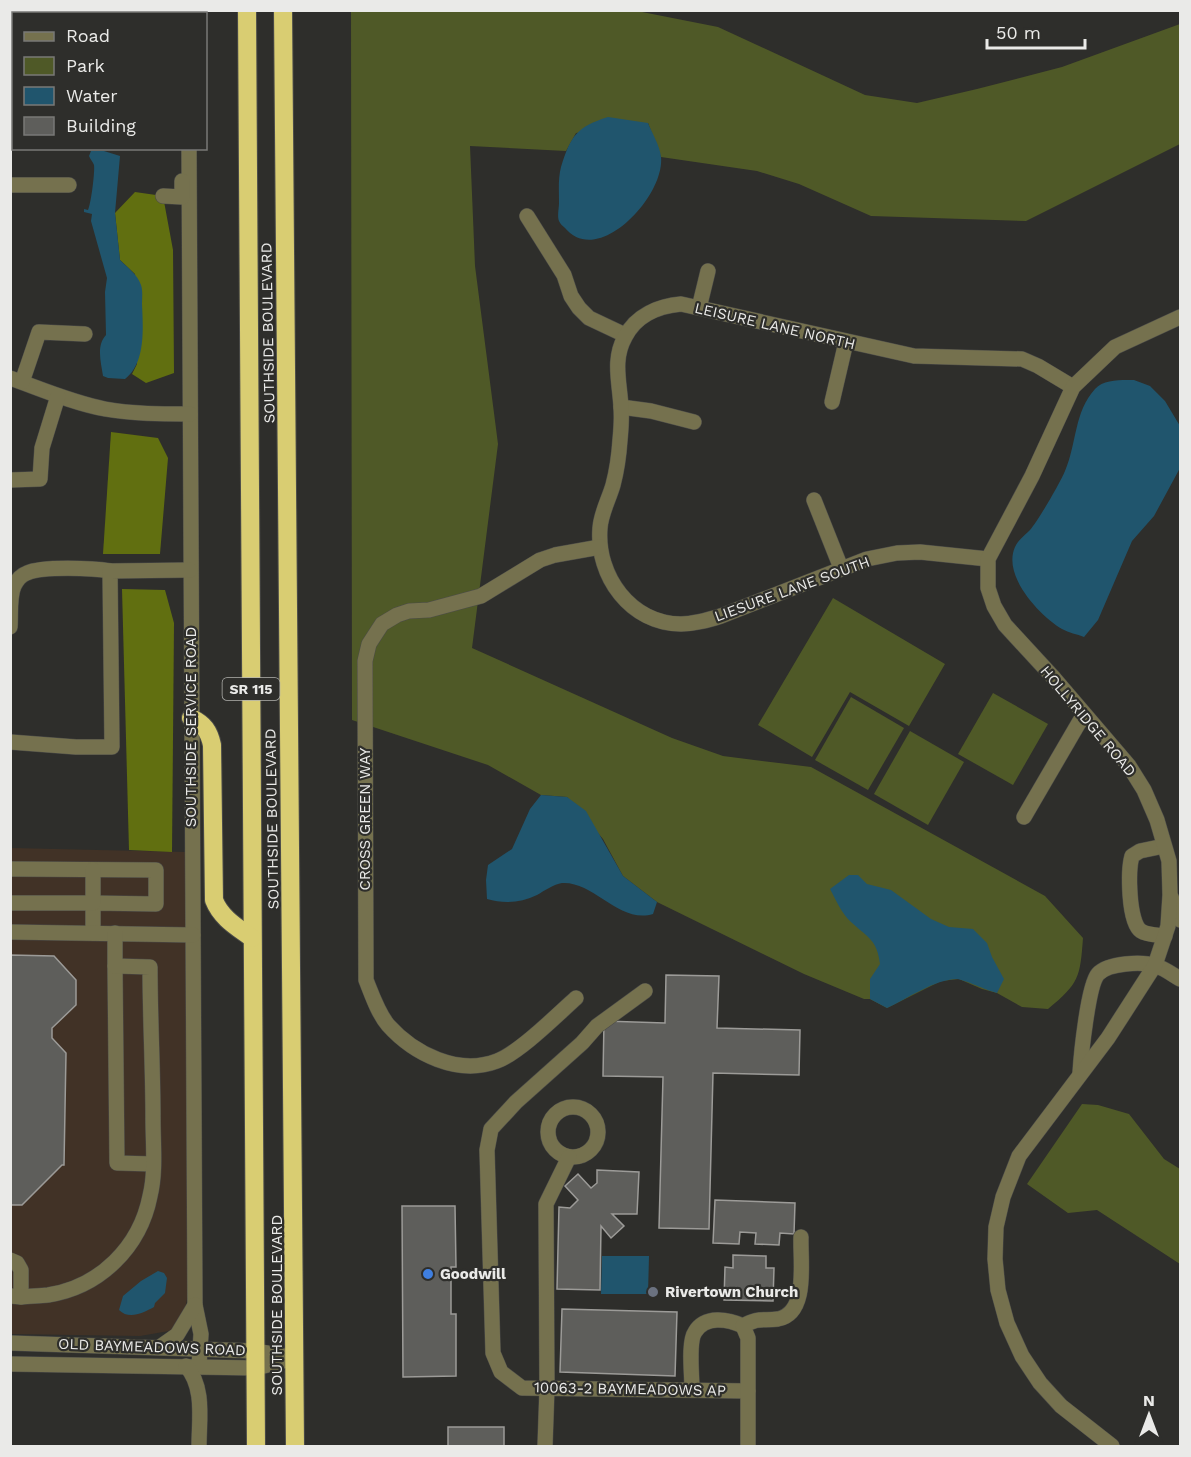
<svg xmlns="http://www.w3.org/2000/svg" width="1191" height="1457" font-family="'Work Sans',sans-serif">
	<style>
		.education { fill: #413226 }
		.green { fill: #4f5927 }
		.forest { fill: #616f10 }
		.water { fill: #20556d }
		.building { fill: #5e5e5b; stroke: #9c9b98; stroke-width: 1.5 }
		.lines { fill: none; stroke-linecap: round; stroke-linejoin: round }
		.minor-casing { stroke: #4c4c49; stroke-width: 16 }
		.highway-casing { stroke: #4c4c49; stroke-width: 20 }
		.path { stroke: #6a6a68; stroke-width: 2; stroke-dasharray: 1.5 4.5; stroke-linecap: butt }
		.minor { stroke: #75714e; stroke-width: 15 }
		.highway { stroke: #d9cd72; stroke-width: 18 }
		.shop-dot { fill: #3f7fe0; stroke: #2e2e2b; stroke-width: 2 }
		.worship-dot { fill: #6b7280; stroke: #2e2e2b; stroke-width: 2 }
		.labels { text-anchor: middle; dominant-baseline: central; stroke-width: 4.5; stroke-linejoin: round; paint-order: stroke }
		.shield { fill: #2e2e2b; stroke: #b2b2af; stroke-width: 1.5 }
		.shield-label { font-size: 14px; font-weight: bold; fill: #eaeae8 }
		.street-label { font-size: 15px; fill: #eaeae8; stroke: #2e2e2b }
		.poi-label { font-size: 15px; font-weight: bold; fill: #eaeae8; stroke: #2e2e2b; text-anchor: start }
	</style>
	<rect width="100%" height="100%" fill="#2e2e2b"/>
	<polygon class="education" points="11,848 185,852 188,1293 185,1310 176,1327 169,1331 140,1336 11,1334"/>
	<g class="green">
		<path d="M351 11H637L718 27 865 95 917 103 977 89 1062 67 1180 24V144L1026 221 871 216 799 184 757 171 661 157 648 123 576 133 566 151 470 146 475 266 498 444 472 648 672 738 723 756 811 767 1045 896 1083 938C1080 978 1079 983 1048 1009L1022 1007 997 993 982 989 959 979 941 981 887 1008 870 999H864L804 974 657 902 623 876 603 839 567 797 541 795 488 765 352 720Z"/>
		<polygon points="833,598 945,664 909,726 850,692 812,757 758,725"/>
		<polygon points="993,693 1048,724 1013,785 958,754"/>
		<polygon points="851,697 904,728 868,790 815,760"/>
		<polygon points="910,731 964,762 928,825 874,794"/>
		<polygon points="1082,1104 1098,1105 1129,1114 1164,1159 1180,1169 1180,1264 1097,1210 1068,1213 1027,1184"/>
	</g>
	<g class="forest">
		<polygon points="135,192 163,196 173,250 174,373 146,383 132,374 137,364 135,274 120,260 115,213"/>
		<polygon points="111,432 158,438 168,458 160,554 103,554"/>
		<polygon points="122,589 165,590 174,623 172,852 129,850"/>
	</g>
	<g class="water">
		<path d="M608 117 648 123C652 133 660 146 661 157 665 196 598 268 565 228 563 226 560 224 559 221 557 216 559 208 559 203 559 190 558 179 561 167 571 135 577 127 608 117Z"/>
		<path d="M91 151H104L120 156 115 213 120 260C128 268 137 274 141 285 143 291 142 298 142 304 143 328 146 363 125 379L108 378 103 376C101 362 96 346 106 335L105 292 107 278 91 221 92 214 84 212V209L88 210C91 204 95 172 94 165 93 162 90 159 89 156Z"/>
		<path d="M1134 380 1150 386 1165 401 1180 426V468L1154 516 1132 541 1098 620 1084 637C1077 634 1069 633 1062 629 1040 616 1002 576 1015 547 1019 539 1024 536 1030 530 1038 521 1060 483 1065 471 1077 443 1074 412 1095 389 1104 379 1121 380 1134 380Z"/>
		<path d="M541 795 567 797 586 811 623 876 657 902 653 914C619 924 594 881 562 883 554 884 544 891 537 895 521 903 504 904 487 899L486 880 488 865 512 849 530 809Z"/>
		<path d="M849 875H858L867 884 891 890 931 919 949 927 973 929 987 943 992 957 1004 979 997 993C986 990 965 980 957 979 935 979 907 999 887 1008L870 999V979L880 964C877 939 868 938 851 922 842 914 836 900 830 889Z"/>
		<polygon points="602,1256 649,1256 648,1294 601,1294"/>
		<path d="M158 1271 164 1273 167 1278 165 1293 155 1303 154 1307C143 1313 129 1320 119 1310L123 1296 141 1281Z"/>
	</g>
	<g class="building">
		<polygon points="10,955 54,956 76,980 76,1005 52,1028 52,1038 66,1053 64,1165 62,1165 22,1205 10,1205"/>
		<polygon points="666,975 719,976 717,1028 800,1030 799,1075 713,1073 709,1229 659,1228 663,1077 603,1076 604,1021 665,1023"/>
		<polygon points="597,1170 639,1172 637,1214 612,1214 624,1226 611,1238 601,1226 600,1290 557,1289 559,1207 570,1208 578,1200 565,1186 578,1174 591,1188 597,1183"/>
		<polygon points="715,1200 795,1203 794,1234 780,1233 779,1245 755,1244 756,1233 740,1232 739,1244 713,1243"/>
		<polygon points="402,1206 455,1206 456,1267 451,1267 451,1314 456,1314 456,1376 403,1377"/>
		<polygon points="733,1255 766,1256 766,1268 774,1268 773,1301 724,1300 725,1267 733,1268"/>
		<polygon points="562,1309 677,1312 675,1376 560,1372"/>
		<rect x="448" y="1427" width="56" height="19"/>
	</g>
	<g class="lines">
		<g class="minor-casing">
			<g id="minor">
				<polyline points="188,10 188,14"/>
				<polyline points="10,143 14,142"/>
				<polyline points="189,148 195,1305 201,1334 199,1366"/>
				<polyline points="10,185 69,185"/>
				<polyline points="163,196 182,197 182,181"/>
				<polyline points="527,216 564,275 571,296 579,308 589,318 625,335"/>
				<polyline points="699,308 708,271"/>
				<path d="M10 378C41 389 73 403 105 409 133 414 161 414 190 414"/>
				<polyline points="22,382 39,332 85,334"/>
				<polyline points="832,402 846,342"/>
				<polyline points="621,407 651,411 694,422"/>
				<polyline points="10,480 40,479 42,448 58,396"/>
				<polyline points="814,500 841,568"/>
				<path d="M988 559 920 552 897 553 867 559 721 616C708 620 695 624 681 624 631 624 596 576 600 528 601 513 609 499 613 485 617 470 619 455 620 440 621 429 622 419 621 408 620 383 612 360 625 337 636 315 659 306 681 304L914 356 1022 359 1038 366 1073 387"/>
				<path d="M10 627C11 615 9 597 14 586 17 580 21 575 27 573 42 566 93 568 110 571"/>
				<polyline points="10,742 76,747 112,747 110,571 190,570"/>
				<polyline points="1024,817 1084,714"/>
				<path d="M1164 846 1140 851 1132 856C1128 870 1128 922 1141 931 1147 935 1158 935 1165 936"/>
				<polyline points="10,869 156,870 156,904 93,903 93,933"/>
				<polyline points="1171,897 1180,920"/>
				<polyline points="10,903 93,903 93,870"/>
				<polyline points="10,932 193,935"/>
				<polyline points="115,966 117,1163 153,1164"/>
				<polyline points="645,991 597,1026 582,1043 516,1102 491,1129 487,1150 493,1353 501,1372 522,1388 748,1391"/>
				<path d="M576 998C557 1015 519 1053 497 1061 458 1076 414 1054 388 1025 378 1013 372 995 366 980L365 661 369 644 382 624 397 615 409 611 429 610 481 596 540 560 555 555 600 547"/>
				<path d="M1080 1073C1081 1056 1088 985 1098 974 1108 963 1142 961 1156 966 1164 968 1173 975 1180 979"/>
				<circle cx="573" cy="1132" r="25"/>
				<polyline points="10,1260 17,1263 21,1270 21,1297 11,1296"/>
				<path d="M21 1297C30 1296 39 1296 48 1295 100 1287 140 1247 150 1196 156 1172 153 1144 153 1119 153 1068 150 1018 150 967L115 966V933"/>
				<polyline points="10,1343 256,1351 289,1357"/>
				<polyline points="160,1347 177,1335 195,1305"/>
				<polyline points="10,1364 256,1368 295,1358"/>
				<path d="M186 1366C205 1387 199 1420 199 1446"/>
				<path d="M692 1389C692 1375 688 1342 695 1332 705 1315 728 1319 743 1326"/>
				<polyline points="545,1446 547,1388 546,1204 569,1157"/>
				<path d="M748 1446V1338L743 1326C759 1317 762 1321 778 1319 809 1313 800 1261 801 1237"/>
				<polyline points="1112,1446 1061,1406 1040,1383 1022,1356 1007,1323 998,1290 995,1259 996,1227 1003,1197 1019,1156 1108,1038 1155,965 1168,926 1170,895 1169,861 1157,820 1144,790 1129,766 1052,676 1005,625 994,606 988,588 988,559 1032,476 1073,387 1115,347 1180,317"/>
			</g>
		</g>
		<g class="highway-casing">
			<g id="highway">
				<polyline points="247,10 256,1446"/>
				<polyline points="283,10 295,1446"/>
				<path d="M191 718C204 724 209 731 212 745L214 900C221 918 237 927 252 938"/>
			</g>
		</g>
		<polyline class="path" points="10,1380 15,1380"/>
		<use href="#minor" class="minor"/>
		<use href="#highway" class="highway"/>
	</g>
	<circle class="shop-dot" cx="428" cy="1274" r="6"/>
	<circle class="worship-dot" cx="653" cy="1292" r="6"/>
	<g class="labels">
		<rect class="shield" x="222.5" y="678" width="57" height="22" rx="4.5"/>
		<g class="shield-label">
			<text x="251" y="689">SR 115</text>
		</g>
		<g class="street-label">
			<text transform="translate(775 326) rotate(13)">LEISURE LANE NORTH</text>
			<text transform="translate(268 333) rotate(-91)">SOUTHSIDE BOULEVARD</text>
			<text transform="translate(792 589) rotate(-20)">LIESURE LANE SOUTH</text>
			<text transform="translate(1088 721) rotate(50)">HOLLYRIDGE ROAD</text>
			<text transform="translate(191 727) rotate(-90)">SOUTHSIDE SERVICE ROAD</text>
			<text transform="translate(272 819) rotate(-91)">SOUTHSIDE BOULEVARD</text>
			<text transform="translate(365 819) rotate(-90)">CROSS GREEN WAY</text>
			<text transform="translate(277 1305) rotate(-90)">SOUTHSIDE BOULEVARD</text>
			<text transform="translate(152 1347) rotate(2)">OLD BAYMEADOWS ROAD</text>
			<text transform="translate(630 1389) rotate(1)">10063-2 BAYMEADOWS AP</text>
		</g>
		<g class="poi-label">
			<text x="440" y="1274">Goodwill</text>
			<text x="665" y="1292">Rivertown Church</text>
		</g>
	</g>
	<rect width="1191" height="1457" fill="none" stroke="#eaeae8" stroke-width="24"/>
	<rect x="12" y="12" width="195" height="138" fill="#2e2e2b" stroke="#797977" stroke-width="1.5"/>
	<rect x="24" y="32" width="30" height="9" fill="#75714e" stroke="#797977" stroke-width="1.5"/>
	<text x="66" y="42" font-size="18" fill="#eaeae8">Road</text>
	<rect x="24" y="57" width="30" height="18" fill="#4f5927" stroke="#797977" stroke-width="1.5"/>
	<text x="66" y="72" font-size="18" fill="#eaeae8">Park</text>
	<rect x="24" y="87" width="30" height="18" fill="#20556d" stroke="#797977" stroke-width="1.5"/>
	<text x="66" y="102" font-size="18" fill="#eaeae8">Water</text>
	<rect x="24" y="117" width="30" height="18" fill="#5e5e5b" stroke="#797977" stroke-width="1.5"/>
	<text x="66" y="132" font-size="18" fill="#eaeae8">Building</text>
	<g transform="translate(1149 1415)" stroke="#2e2e2b" stroke-width="4.5" paint-order="stroke">
	<path d="M0-4.5L10 22L0 15L-10 22Z" fill="#eaeae8"/>
	<text y="-9" font-size="16" font-weight="bold" text-anchor="middle" fill="#eaeae8">N</text>
	</g>
	<path d="M987 39v9h98v-9" fill="none" stroke="#eaeae8" stroke-width="3"/>
	<text x="996" y="39" font-size="18" fill="#eaeae8" stroke="#2e2e2b" stroke-width="4.5" paint-order="stroke">50 m</text>
</svg>
